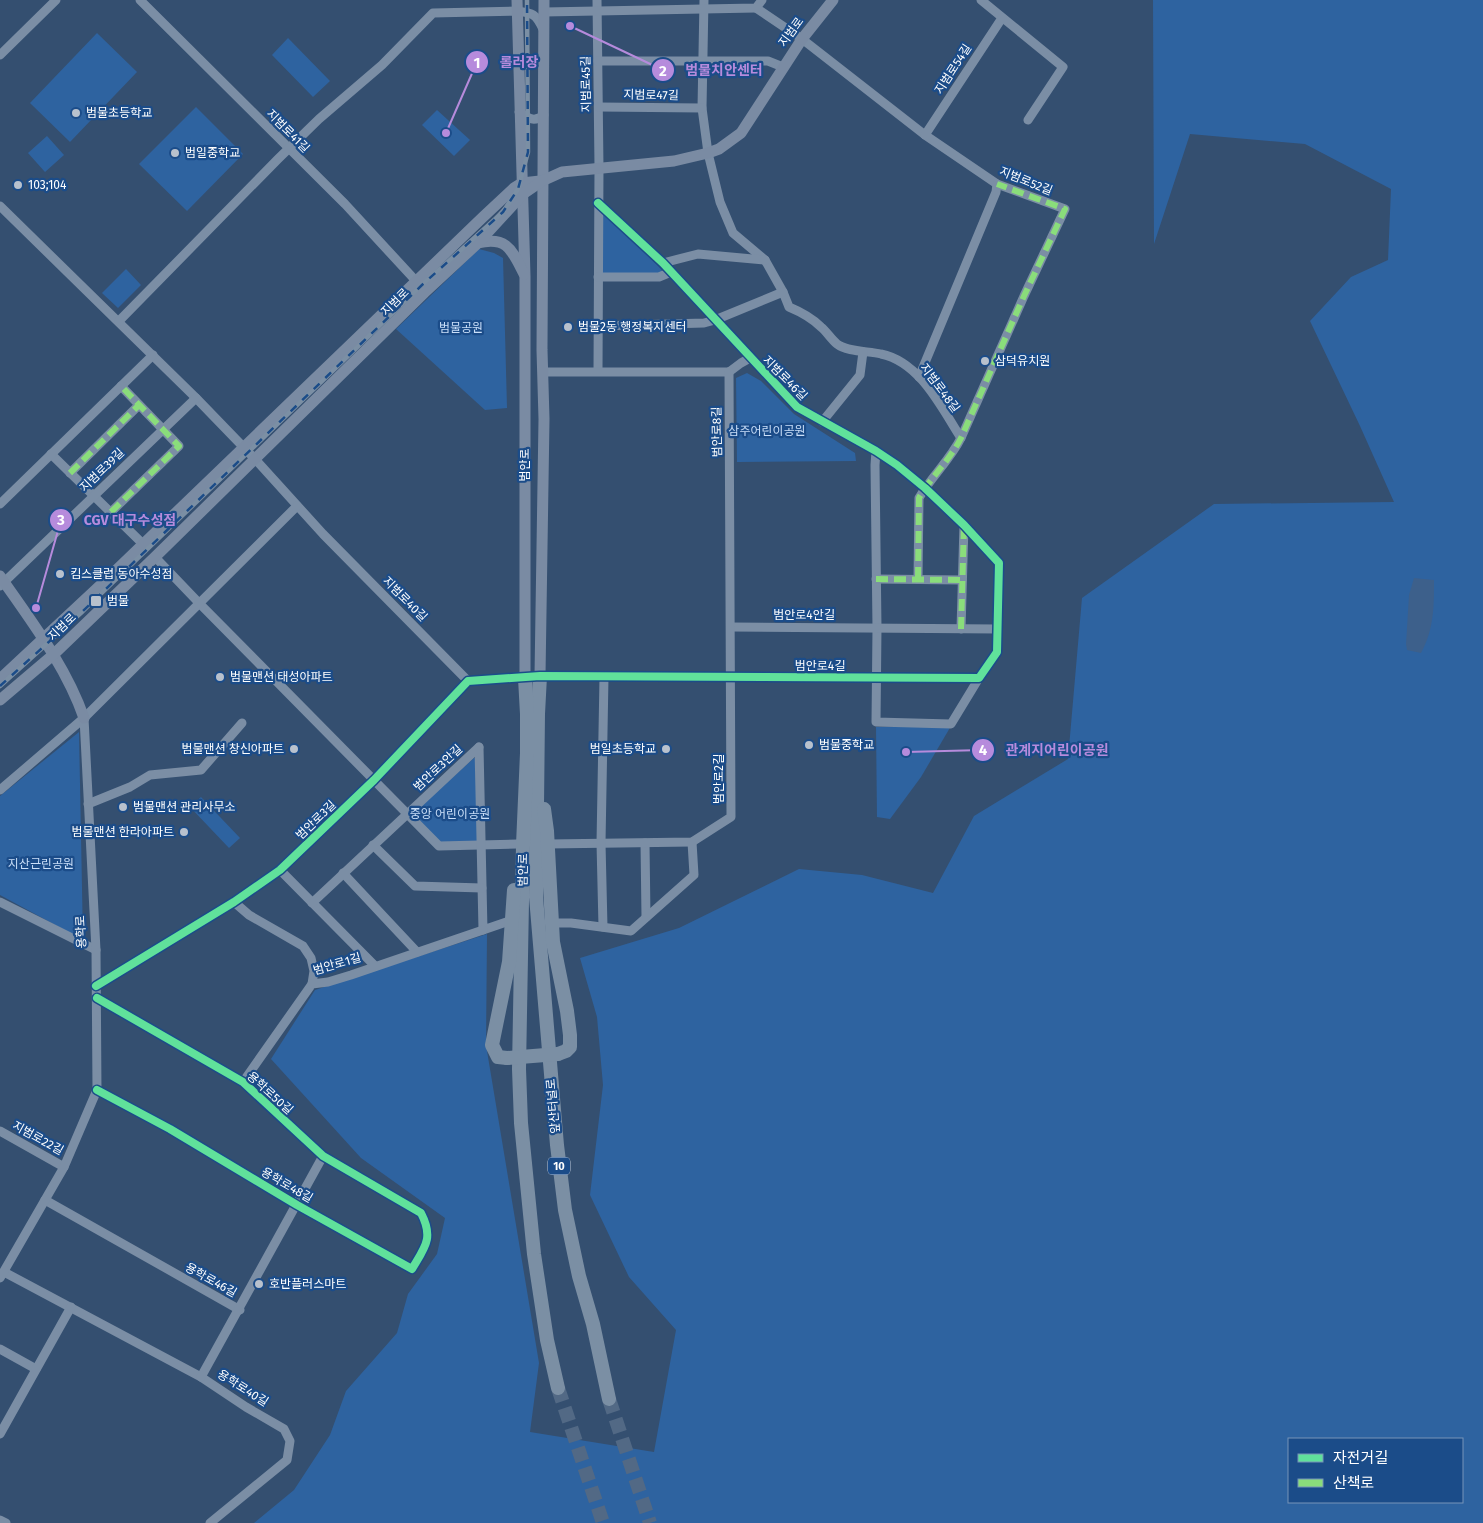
<svg xmlns="http://www.w3.org/2000/svg" width="1483" height="1523" font-family="'Fira Sans','Noto Sans KR',sans-serif">
	<style>
		.green { fill: #2e63a0; fill-rule: evenodd }
		.water { fill: #3d608b }
		.lines { fill: none; stroke-linecap: round; stroke-linejoin: round }
		.highway-tunnel { stroke: #526985; stroke-width: 14; stroke-dasharray: 14 7; stroke-linecap: butt }
		.minor { stroke: #7b8ea5; stroke-width: 9 }
		.major { stroke: #7a8ba3; stroke-width: 11 }
		.highway { stroke: #7b8fa4; stroke-width: 14 }
		.rail-casing { stroke: #7b8fa4; stroke-width: 4.5 }
		.rail { stroke: #1b4c89; stroke-width: 2.5; stroke-dasharray: 8; stroke-linecap: butt }
		.highway-bridge { stroke: #7b8fa4; stroke-width: 14 }
		.quiet { stroke: #8add7b; stroke-width: 6; stroke-dasharray: 12 6; stroke-linecap: butt }
		.cycleway-casing { stroke: #1b4c89; stroke-width: 11 }
		.cycleway { stroke: #60e19b; stroke-width: 8 }
		.poi-dot { fill: #b8c1cd; stroke: #1b4c89; stroke-width: 2 }
		.labels { text-anchor: middle; dominant-baseline: central; stroke-width: 4.5; stroke-linejoin: round; paint-order: stroke }
		.shield { fill: #1b4c89; stroke: #bbc9dc; stroke-width: 1 }
		.shield-label { font-size: 11px; font-weight: bold; fill: #fff }
		.street-label { font-size: 12px; fill: #fff; stroke: #1b4c89 }
		.poi-label { font-size: 12px; fill: #fff; stroke: #1b4c89; text-anchor: start }
		.park-label { font-size: 12px; fill: #cadff9; stroke: #1b4c89 }
		.leader { fill: none; stroke: #b68bdc; stroke-width: 2 }
		.callout-dot { fill: #b68bdc; stroke: #1b4c89; stroke-width: 2 }
		.mark-label { font-size: 15px; text-anchor: middle; font-weight: bold; fill: #fff }
		.callout-label { font-size: 14px; text-anchor: middle; font-weight: bold; fill: #b68bdc; stroke: #1b4c89; stroke-width: 4.5; stroke-linejoin: round; paint-order: stroke }
	</style>
	<rect width="100%" height="100%" fill="#344f70"/>
	<g class="green">
		<path d="M1153 0H1483V1523H254L294 1490 330 1435 346 1391 397 1333 408 1294 437 1254 445 1218 361 1158 271 1059 315 990 487 934 486 1045 539 1363 530 1432 654 1452 676 1330 629 1277 590 1195 603 1085 597 1017 580 958 679 928 799 869 862 875 933 893 974 816 1068 759 1082 598 1214 504 1394 502 1360 426 1310 321 1351 277 1388 260 1391 189 1305 144 1190 134 1154 244ZM1289 1439H1462V1502H1289Z"/>
		<polygon points="97,33 137,72 70,142 30,103"/>
		<polygon points="288,38 330,81 313,97 272,55"/>
		<polygon points="196,107 243,154 187,211 139,164"/>
		<polygon points="437,110 470,140 454,156 422,125"/>
		<polygon points="47,136 64,155 45,172 28,153"/>
		<polygon points="600,207 662,270 660,275 600,276"/>
		<polygon points="479,249 494,253 503,258 507,408 485,410 396,329"/>
		<polygon points="126,269 141,285 118,308 102,293"/>
		<polygon points="747,373 761,381 794,414 855,453 856,461 737,462 736,378"/>
		<polygon points="951,726 921,777 890,819 877,817 876,727"/>
		<polygon points="79,732 83,940 0,895 0,796"/>
		<polygon points="474,758 476,758 478,841 440,843 413,813"/>
		<polygon points="201,797 240,838 229,848 190,807"/>
	</g>
	<path class="water" d="M1414 578 1434 580C1434 607 1434 629 1421 653L1407 650 1406 644 1409 595Z"/>
	<g class="lines">
		<g class="highway-tunnel">
			<polyline points="558,1388 603,1523"/>
			<polyline points="609,1399 650,1523"/>
		</g>
		<g class="minor">
			<polyline points="140,0 345,204 416,281"/>
			<polyline points="597,0 599,167 598,371"/>
			<path d="M704 0 702 108 708 153 720 202 733 233 765 260 783 292 789 307C801 312 812 318 821 327 827 332 831 339 837 344 847 352 869 351 881 354 920 362 941 407 961 438"/>
			<polyline points="981,0 1063,67 1028,120"/>
			<path d="M756 8 802 39 925 135 997 184 1065 209 1024 296 961 438C950 460 931 477 919 498L918 579"/>
			<polyline points="544,12 756,8 762,0"/>
			<polyline points="0,55 56,0"/>
			<polyline points="598,61 768,61 783,67"/>
			<polyline points="599,107 702,108"/>
			<path d="M519 112C529 118 533 123 544 115"/>
			<polyline points="925,135 1002,18"/>
			<polyline points="0,206 196,398 255,459 323,534 468,681"/>
			<polyline points="663,263 698,254 765,260"/>
			<polyline points="598,277 659,277 671,272"/>
			<path d="M119 321 278 159 319 119 382 65 433 13 517 11C533 13 536 14 543 29"/>
			<polyline points="598,326 704,323 715,320 783,292"/>
			<polyline points="543,372 729,372"/>
			<polyline points="729,372 741,363 750,358"/>
			<polyline points="919,377 996,192 997,184"/>
			<polyline points="822,422 860,375 863,352"/>
			<polyline points="876,451 875,465 877,628 876,722 951,724 979,678"/>
			<polyline points="51,454 143,544"/>
			<polyline points="70,473 139,405"/>
			<polyline points="0,504 153,355"/>
			<polyline points="111,512 179,446 121,386"/>
			<polyline points="155,557 200,604 439,846 517,844"/>
			<polyline points="876,579 962,580"/>
			<polyline points="0,586 196,398"/>
			<polyline points="731,627 997,629"/>
			<polyline points="961,629 964,525"/>
			<polyline points="479,747 483,930 512,920"/>
			<polyline points="0,790 84,718 297,506"/>
			<polyline points="88,804 130,787 150,775 201,770 242,723"/>
			<polyline points="645,843 646,917"/>
			<polyline points="548,844 692,842 731,817 729,372"/>
			<polyline points="373,845 415,886 482,888"/>
			<polyline points="280,870 375,966"/>
			<polyline points="343,873 417,952"/>
			<polyline points="0,902 96,950"/>
			<polyline points="234,902 249,915 303,946 311,958 314,971 312,984"/>
			<polyline points="312,903 479,747"/>
			<polyline points="552,923 571,923 631,931 694,875 692,842"/>
			<polyline points="603,927 601,843 604,677"/>
			<polyline points="96,986 234,902 280,870 374,780 468,681 540,676 979,678 997,652 999,563 964,525 925,488 897,465 876,451 797,407 663,263 598,203"/>
			<path d="M97 998 243 1082 323 1156 421 1213C434 1238 425 1247 412 1269L297 1205 170 1129 97 1090"/>
			<polyline points="243,1082 312,984 328,982 351,975 483,930"/>
			<polyline points="0,1131 64,1167"/>
			<polyline points="45,1200 240,1310"/>
			<polyline points="4,1272 201,1377 246,1407 284,1429 290,1441 287,1460 210,1523"/>
			<polyline points="0,1278 64,1167 97,1090 96,950 84,718"/>
			<polyline points="0,1349 36,1369"/>
			<polyline points="201,1377 323,1156"/>
			<polyline points="0,1434 71,1307"/>
			<polyline points="0,1520 6,1523"/>
		</g>
		<g class="major">
			<polyline points="517,0 525,276 525,678"/>
			<path d="M478 243C508 236 512 251 524 274"/>
			<path d="M0 576C31 621 66 666 84 718"/>
			<polyline points="540,676 544,419 542,350 544,0"/>
			<polyline points="0,679 106,580 483,217 514,188 522,183 540,181"/>
			<polyline points="0,700 53,655 155,557 424,293 478,243 523,194 542,181 562,172 674,161 708,153 719,149 741,133 802,39 833,0"/>
		</g>
		<g class="highway">
			<polyline points="540,676 538,714 536,897 557,1145 565,1210 579,1276 593,1324 609,1399"/>
			<polyline points="525,678 527,714 527,753 523,845 519,1069 521,1123 534,1254 547,1340 558,1388"/>
			<polyline points="544,809 547,831 553,942 567,1011 570,1035 570,1047 566,1051 558,1054"/>
			<polyline points="507,1058 498,1057 492,1045 509,962 514,890"/>
		</g>
		<g class="rail-casing">
			<polyline id="rail" points="0,686 83,611 422,285 503,212 518,189 528,152 527,0"/>
		</g>
		<use href="#rail" class="rail"/>
		<polyline class="highway-bridge" points="507,1058 558,1054"/>
		<g class="quiet">
			<polyline points="70,473 139,405"/>
			<polyline points="111,512 179,446 121,386"/>
			<polyline points="876,579 962,580"/>
			<path d="M918 579 919 498C931 477 950 460 961 438L1024 296 1065 209 997 184"/>
			<polyline points="961,629 964,525"/>
		</g>
		<g class="cycleway-casing">
			<g id="cycleway">
				<polyline points="96,986 234,902 280,870 374,780 468,681 540,676 979,678 997,652 999,563 964,525 925,488 897,465 876,451 797,407 663,263 598,203"/>
				<path d="M97 998 243 1082 323 1156 421 1213C434 1238 425 1247 412 1269L297 1205 170 1129 97 1090"/>
			</g>
		</g>
		<use href="#cycleway" class="cycleway"/>
	</g>
	<g class="poi-dot">
		<circle cx="76" cy="113" r="5"/>
		<circle cx="175" cy="153" r="5"/>
		<circle cx="18" cy="185" r="5"/>
		<circle cx="568" cy="327" r="5"/>
		<circle cx="985" cy="361" r="5"/>
		<circle cx="60" cy="574" r="5"/>
		<rect x="90" y="595" width="12" height="12" rx="2.5"/>
		<circle cx="220" cy="677" r="5"/>
		<circle cx="809" cy="745" r="5"/>
		<circle cx="294" cy="749" r="5"/>
		<circle cx="666" cy="749" r="5"/>
		<circle cx="123" cy="807" r="5"/>
		<circle cx="184" cy="832" r="5"/>
		<circle cx="259" cy="1284" r="5"/>
	</g>
	<g class="labels">
		<rect class="shield" x="548" y="1157.5" width="22" height="17" rx="4"/>
		<g class="shield-label">
			<text x="559" y="1166">10</text>
		</g>
		<g class="street-label">
			<text transform="translate(791 32) rotate(-54)">지범로</text>
			<text transform="translate(953 69) rotate(-57)">지범로54길</text>
			<text transform="translate(586 84) rotate(-91)">지범로45길</text>
			<text transform="translate(651 95) rotate(1)">지범로47길</text>
			<text transform="translate(288 131) rotate(45)">지범로41길</text>
			<text transform="translate(1026 181) rotate(22)">지범로52길</text>
			<text transform="translate(395 302) rotate(-45)">지범로</text>
			<text transform="translate(785 378) rotate(45)">지범로46길</text>
			<text transform="translate(940 388) rotate(53)">지범로48길</text>
			<text transform="translate(717 432) rotate(-91)">범안로8길</text>
			<text transform="translate(525 465) rotate(-90)">범안로</text>
			<text transform="translate(102 470) rotate(-44)">지범로39길</text>
			<text transform="translate(405 599) rotate(45)">지범로40길</text>
			<text x="804" y="615">범안로4안길</text>
			<text transform="translate(62 627) rotate(-44)">지범로</text>
			<text x="820" y="666">범안로4길</text>
			<text transform="translate(438 768) rotate(-43)">범안로3안길</text>
			<text transform="translate(719 779) rotate(-90)">범안로2길</text>
			<text transform="translate(316 820) rotate(-44)">범안로3길</text>
			<text transform="translate(523 870) rotate(-89)">범안로</text>
			<text transform="translate(81 932) rotate(-93)">용학로</text>
			<text transform="translate(337 964) rotate(-16)">범안로1길</text>
			<text transform="translate(270 1093) rotate(42)">용학로50길</text>
			<text transform="translate(553 1106) rotate(-95)">앞산터널로</text>
			<text transform="translate(38 1138) rotate(29)">지범로22길</text>
			<text transform="translate(287 1185) rotate(30)">용학로48길</text>
			<text transform="translate(211 1280) rotate(29)">용학로46길</text>
			<text transform="translate(243 1388) rotate(32)">용학로40길</text>
		</g>
		<g class="poi-label">
			<text x="86" y="113">범물초등학교</text>
			<text x="185" y="153">범일중학교</text>
			<text x="28" y="185">103;104</text>
			<text x="578" y="327">범물2동 행정복지센터</text>
			<text x="995" y="361">삼덕유치원</text>
			<text x="70" y="574">킴스클럽 동아수성점</text>
			<text x="107" y="601">범물</text>
			<text x="230" y="677">범물맨션 태성아파트</text>
			<text x="819" y="745">범물중학교</text>
			<text x="284" y="749" text-anchor="end">범물맨션 창신아파트</text>
			<text x="656" y="749" text-anchor="end">범일초등학교</text>
			<text x="133" y="807">범물맨션 관리사무소</text>
			<text x="174" y="832" text-anchor="end">범물맨션 한라아파트</text>
			<text x="269" y="1284">호반플러스마트</text>
		</g>
		<g class="park-label">
			<text x="461" y="328">범물공원</text>
			<text x="767" y="431">삼주어린이공원</text>
			<text x="450" y="814">중앙 어린이공원</text>
			<text x="41" y="864">지산근린공원</text>
		</g>
	</g>
	<path class="leader" d="M446 133L477 62M570 26L663 70M36 608L61 520M906 752L983 750"/>
	<g class="callout-dot">
		<circle cx="446" cy="133" r="5"/>
		<circle cx="570" cy="26" r="5"/>
		<circle cx="36" cy="608" r="5"/>
		<circle cx="906" cy="752" r="5"/>
		<circle cx="477" cy="62" r="12"/>
		<circle cx="663" cy="70" r="12"/>
		<circle cx="61" cy="520" r="12"/>
		<circle cx="983" cy="750" r="12"/>
	</g>
	<g class="mark-label">
		<text x="477" y="68">1</text>
		<text x="663" y="76">2</text>
		<text x="61" y="525">3</text>
		<text x="983" y="755">4</text>
	</g>
	<g class="callout-label">
		<text x="519" y="67">롤러장</text>
		<text x="724" y="75">범물치안센터</text>
		<text x="130" y="525">CGV 대구수성점</text>
		<text x="1057" y="755">관계지어린이공원</text>
	</g>
	<rect x="1288" y="1438" width="175" height="65" fill="#1b4c89" stroke="#7694b8"/>
	<rect x="1298" y="1454" width="25" height="8" fill="#60e19b" stroke="#7694b8"/>
	<text x="1333" y="1463" font-size="15" fill="#ffffff">자전거길</text>
	<rect x="1298" y="1479" width="25" height="8" fill="#8add7b" stroke="#7694b8"/>
	<text x="1333" y="1488" font-size="15" fill="#ffffff">산책로</text>
</svg>
